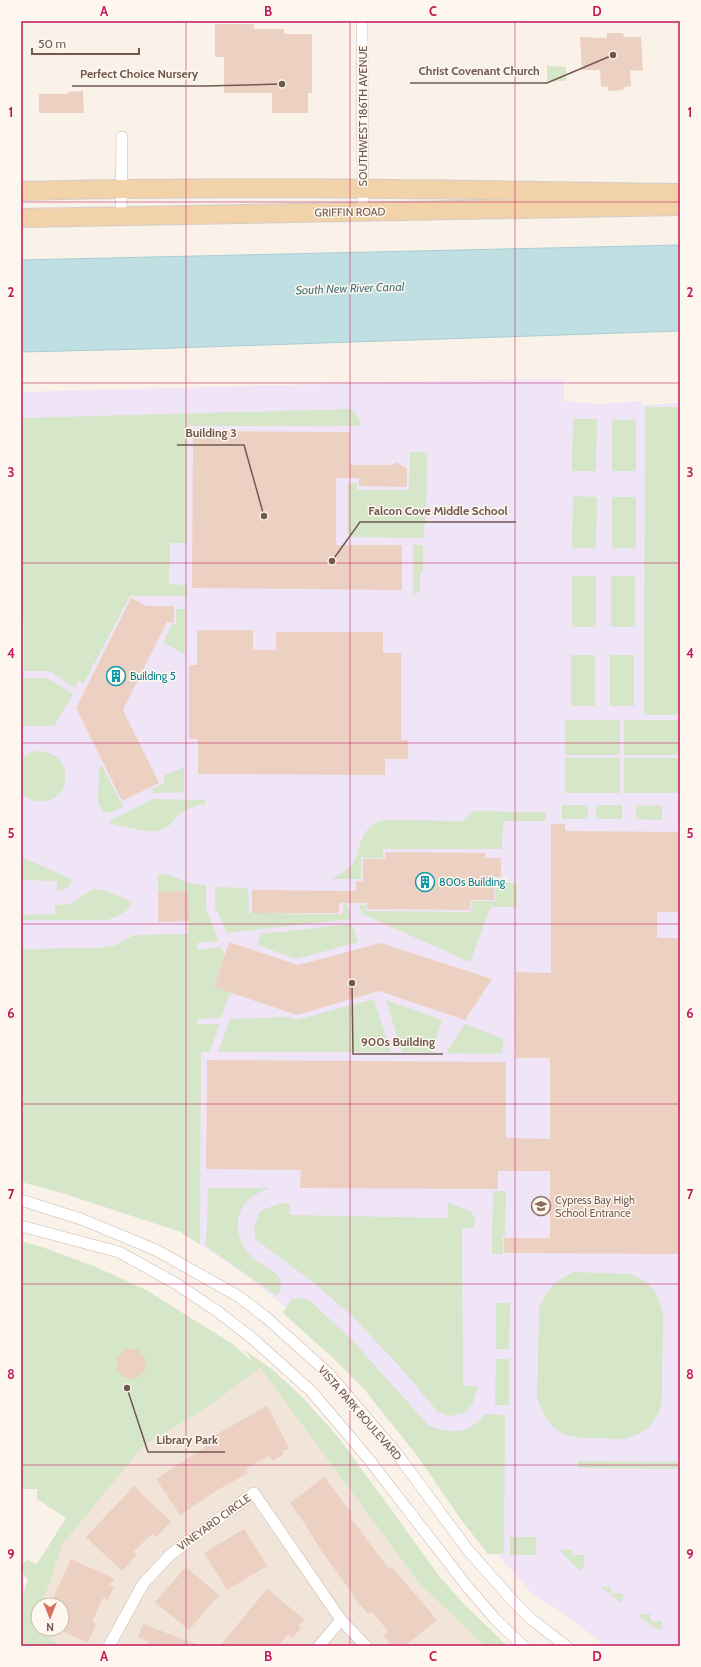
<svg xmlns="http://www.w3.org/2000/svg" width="701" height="1667" font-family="Cabin,sans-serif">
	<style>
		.residential { fill: #f1e4d8 }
		.education { fill: #efe5f7 }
		.green { fill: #d6e6c8 }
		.water { fill: #bfdfe2; stroke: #a6ced2 }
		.building { fill: #ecd1c3 }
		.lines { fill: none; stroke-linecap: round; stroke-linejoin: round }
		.minor-casing { stroke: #cbbab0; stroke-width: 12 }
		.primary-casing { stroke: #d5cdca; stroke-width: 20 }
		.minor { stroke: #fff; stroke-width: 11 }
		.primary { stroke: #f1d2a9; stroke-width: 18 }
		.grid { fill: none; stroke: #c2185b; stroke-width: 1; stroke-opacity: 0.55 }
		.labels { text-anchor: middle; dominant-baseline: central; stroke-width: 3; stroke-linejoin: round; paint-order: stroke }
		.street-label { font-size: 11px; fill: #72594f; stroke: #fdf7ef }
		.culture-label { font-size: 11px; fill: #0d838f; stroke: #fdf7ef; text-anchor: start }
		.education-label { font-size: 11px; fill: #785e54; stroke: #fdf7ef; text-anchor: start }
		.water-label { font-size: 12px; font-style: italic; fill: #48767b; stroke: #fdf7ef }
		.leader { fill: none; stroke: #72594f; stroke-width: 1.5 }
		.callout-dot { fill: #72594f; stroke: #fdf7ef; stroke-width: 1.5 }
		.callout-label { font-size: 12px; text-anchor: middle; font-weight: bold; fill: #72594f; stroke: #fdf7ef; stroke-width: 3; stroke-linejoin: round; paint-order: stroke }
		.neatline { fill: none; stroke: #c2185b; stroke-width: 1.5 }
		.grid-label { font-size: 13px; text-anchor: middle; font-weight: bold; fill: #c2185b }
	</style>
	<rect width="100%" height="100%" fill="#faf2e9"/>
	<polygon class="residential" points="260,1368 419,1583 485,1646 61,1646 34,1627 38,1616 38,1629 62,1629 62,1605 42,1605 62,1545 143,1446 208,1407"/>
	<polygon class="education" points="564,379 564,401 599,404 642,401 642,405 680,403 680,1646 606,1646 561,1612 530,1592 483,1537 328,1340 243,1273 181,1232 59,1192 21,1182 21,392 435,381"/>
	<g class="green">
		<polygon points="547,66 566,67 566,81 547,81"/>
		<polygon points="645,407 680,407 679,715 644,715"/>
		<path d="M351 409C356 414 361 419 360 426H187V543H170L169 584 187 585V596H130L84 683 79 680 75 688 50 671H24V618H21V418Z"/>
		<polygon points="573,419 597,419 596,471 572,471"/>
		<rect x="612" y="420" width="24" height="51"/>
		<polygon points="410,452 427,453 426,523 424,526 424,538 351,537 347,532 347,483 357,483 357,490 409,490"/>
		<polygon points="573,496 597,497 596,548 572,548"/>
		<rect x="612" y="497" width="24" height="51"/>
		<polygon points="413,545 423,545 423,571 420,572 420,590 413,597"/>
		<rect x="572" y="576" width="24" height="51"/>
		<rect x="611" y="576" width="24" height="51"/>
		<polygon points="176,609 185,609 185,654 163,643 172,624 176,624"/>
		<rect x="571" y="655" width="24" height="51"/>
		<rect x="610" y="655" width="24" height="51"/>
		<polygon points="21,678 47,678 73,694 54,726 21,726"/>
		<rect x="565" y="720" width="55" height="35"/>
		<rect x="624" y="720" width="55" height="35"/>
		<path d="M37 751C79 752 71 807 37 801 30 800 25 798 21 793V760L29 753Z"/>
		<rect x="565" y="758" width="55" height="35"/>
		<rect x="624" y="758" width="55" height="35"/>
		<polygon points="102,766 123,807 110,813 104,812 98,804 98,801 99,767"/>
		<polygon points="184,767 184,792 153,793 152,789 165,783 163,776"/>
		<path d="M153 799 205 800V804C196 806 187 808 180 814 175 818 172 824 167 827 152 837 125 826 109 823L113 819Z"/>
		<rect x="562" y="805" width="26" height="14"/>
		<rect x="596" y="805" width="26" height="14"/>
		<polygon points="636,805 662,806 662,820 636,819"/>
		<path d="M474 811 546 812V821H503L502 849H383V858H361V879H331C340 874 348 870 354 862 358 856 358 851 360 844 363 833 371 823 383 820L463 821Z"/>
		<polygon points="21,857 67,877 71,880 71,884 66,888 57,891 57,881 21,880"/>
		<polygon points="158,874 169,875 191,884 206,885 206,908 219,941 197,943 197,950 220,947 225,955 214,986 230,992 221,1018 197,1019 198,1024 219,1024 210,1052 201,1052 200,1245 181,1232 59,1192 21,1182 21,949 98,948 116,945 134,935 188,934 188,892 158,892"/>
		<polygon points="495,883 517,883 517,907 491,907 470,962 362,914 359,905 366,905 366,911 471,912 471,901 495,901"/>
		<polygon points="215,887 248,888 249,913 343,914 344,897 351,919 227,933 215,907"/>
		<path d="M92 889 105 890 132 902C127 913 118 917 106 920H21V915L55 914V905L71 904Z"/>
		<polygon points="352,924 358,942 297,959 257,945 261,934"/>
		<polygon points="374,999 391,1052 218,1052 230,1019 288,1017 296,1020"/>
		<polygon points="386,1000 442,1020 432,1052 402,1052"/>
		<polygon points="465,1024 503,1039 502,1054 446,1053"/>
		<path d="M208 1188H270C255 1193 244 1200 239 1215 234 1235 244 1254 261 1264 267 1268 277 1272 280 1279 282 1285 280 1291 277 1296L206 1246Z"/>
		<polygon points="493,1191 506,1191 505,1236 503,1236 503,1254 492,1254"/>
		<polygon points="281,1203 290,1204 290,1215 448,1218 448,1203 471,1211 475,1219 474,1228 462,1228 463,1386 478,1386 472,1405 464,1413 450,1416 438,1412 401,1368 352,1316 314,1283 255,1239 254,1228 260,1211"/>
		<polygon points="21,1241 45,1248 96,1267 146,1290 234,1345 253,1362 245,1350 273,1370 303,1398 339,1438 440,1577 464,1604 507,1646 485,1646 419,1583 260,1368 208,1407 143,1446 62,1545 42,1605 38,1605 38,1616 34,1627 61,1646 21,1646 21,1600 28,1580 21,1571 21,1564 28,1560 37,1564 66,1518 37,1499 37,1489 21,1489"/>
		<polygon points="573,1272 630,1274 645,1281 656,1293 663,1314 662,1397 660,1410 655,1419 648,1428 639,1434 624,1439 581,1438 564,1435 553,1427 544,1415 537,1399 539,1308 546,1293 556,1282"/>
		<path d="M298 1298 309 1300 351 1339 429 1426C452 1434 468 1435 485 1414L505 1415 504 1554H488L462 1521 418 1457 364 1389 332 1357 283 1313 291 1300Z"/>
		<polygon points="496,1303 510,1303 509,1349 496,1349"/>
		<polygon points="496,1359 509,1359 509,1405 495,1405"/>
		<polygon points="578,1461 680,1462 680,1469 578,1468"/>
		<rect x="510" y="1537" width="26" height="18"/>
		<polygon points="561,1549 572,1550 572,1555 584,1555 584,1568 579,1570 561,1552"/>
		<polygon points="601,1587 611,1587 611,1593 623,1594 622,1602 621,1603"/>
		<polygon points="640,1614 650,1614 651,1621 662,1621 662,1630 658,1630 640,1617"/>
	</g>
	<polygon class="water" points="680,245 680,331 144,349 21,352 21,260"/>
	<g class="building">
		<polygon points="215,24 254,24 254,29 284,29 284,34 312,34 312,93 308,93 308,113 272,113 272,93 224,93 224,57 215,57"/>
		<polygon points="607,33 623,33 624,37 641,37 643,71 630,70 631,86 624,87 623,90 608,91 608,87 601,86 600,70 582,70 580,37 607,38"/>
		<polygon points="83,91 84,113 39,113 39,94 68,94 68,92"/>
		<polygon points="193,431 350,432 350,465 392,465 397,462 407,469 407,487 359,486 359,478 336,478 336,545 402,545 402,590 192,588"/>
		<polygon points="131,598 147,606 174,606 174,623 167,622 123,710 159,783 122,801 76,708"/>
		<polygon points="197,630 253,630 253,650 276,650 276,632 383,632 383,653 401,653 401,740 408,740 408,759 385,759 385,775 198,774 198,739 189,739 189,665 197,665"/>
		<polygon points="551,824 565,824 565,831 680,832 680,912 657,912 657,938 680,938 680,1254 504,1253 504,1238 550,1238 550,1171 498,1171 498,1189 300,1188 301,1170 206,1169 207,1060 506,1062 506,1138 550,1139 550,1058 516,1058 515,1025 516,972 551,973"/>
		<polygon points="385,852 485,853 485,858 501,858 501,877 494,877 494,900 470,900 470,910 367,909 367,903 339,903 339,913 252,913 252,890 356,891 356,881 363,881 363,859 385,859"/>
		<polygon points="188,891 189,921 158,922 158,892"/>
		<polygon points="229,942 298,965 381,943 492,979 465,1020 379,991 297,1015 214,987"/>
		<polygon points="125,1349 137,1349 146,1359 145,1371 136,1379 125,1378 117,1370 117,1358"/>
		<polygon points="267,1406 289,1448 282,1452 284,1454 272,1461 269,1456 246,1468 248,1473 219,1489 180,1515 156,1479 208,1445 206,1440"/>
		<polygon points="324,1477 353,1515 350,1517 389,1569 392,1567 437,1620 405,1646 392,1646 383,1635 388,1631 371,1611 368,1614 354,1598 355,1597 320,1549 305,1524 290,1503"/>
		<polygon points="134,1486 171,1522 156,1537 152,1534 133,1552 137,1555 122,1571 86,1537"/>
		<polygon points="244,1529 267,1566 227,1590 204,1553"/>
		<polygon points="71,1559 115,1579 109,1585 114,1587 108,1600 103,1598 92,1622 96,1624 88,1643 62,1631 62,1605 50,1605"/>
		<polygon points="186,1567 219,1595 189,1630 155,1602"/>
		<polygon points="267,1589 304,1619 299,1626 301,1628 292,1638 288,1635 278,1646 220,1646"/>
		<polygon points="143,1624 198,1645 198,1646 147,1646 149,1642 138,1637"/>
	</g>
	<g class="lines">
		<g class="minor-casing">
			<g id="minor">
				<polyline points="362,21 363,211"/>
				<polyline points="121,215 122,137"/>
				<polyline points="21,1200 81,1219 156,1250 238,1296 268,1319 329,1374 397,1454 468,1550 513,1601 531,1619 566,1646"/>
				<polyline points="21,1226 119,1252 175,1283 217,1311 253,1339 311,1391 367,1457 466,1585 495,1619 523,1646"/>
				<polyline points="341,1620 366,1646"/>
				<polyline points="109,1646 143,1584 170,1555 254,1493 341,1620 319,1646"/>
			</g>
		</g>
		<g class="primary-casing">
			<g id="primary">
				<path d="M21 191C241 185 460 190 680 193"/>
				<polyline points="21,218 680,206"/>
			</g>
		</g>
		<use href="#minor" class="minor"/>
		<use href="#primary" class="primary"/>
	</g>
	<path class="grid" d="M186 21V1646M350 21V1646M515 21V1646M21 202H680M21 383H680M21 563H680M21 743H680M21 924H680M21 1104H680M21 1284H680M21 1465H680"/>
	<defs>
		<g id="building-ring" transform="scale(1)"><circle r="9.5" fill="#fdf7ef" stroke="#0f9aa8" stroke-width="1.5"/><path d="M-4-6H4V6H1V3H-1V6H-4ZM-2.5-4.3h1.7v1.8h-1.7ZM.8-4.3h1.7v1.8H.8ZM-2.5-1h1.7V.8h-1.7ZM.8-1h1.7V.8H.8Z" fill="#0f9aa8"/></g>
		<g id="school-ring" transform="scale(1)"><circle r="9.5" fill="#fdf7ef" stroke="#8d6e63" stroke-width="1.5"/><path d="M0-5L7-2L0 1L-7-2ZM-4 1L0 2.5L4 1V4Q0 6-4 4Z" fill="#8d6e63"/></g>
	</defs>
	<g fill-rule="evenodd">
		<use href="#building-ring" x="116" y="676"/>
		<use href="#building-ring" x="425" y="882"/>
		<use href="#school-ring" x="541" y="1206"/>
	</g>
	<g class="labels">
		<g class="street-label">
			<text transform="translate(363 116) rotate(-90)">SOUTHWEST 186TH AVENUE</text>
			<text transform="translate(350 212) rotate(-1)">GRIFFIN ROAD</text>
			<text transform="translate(360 1413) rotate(49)">VISTA PARK BOULEVARD</text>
			<text transform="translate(214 1522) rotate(-36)">VINEYARD CIRCLE</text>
		</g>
		<g class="culture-label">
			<text x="130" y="676">Building 5</text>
			<text x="439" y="882">800s Building</text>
		</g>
		<g class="education-label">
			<text x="555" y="1200">Cypress Bay High<tspan x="555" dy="13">School Entrance</tspan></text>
		</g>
		<g class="water-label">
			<text transform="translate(350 288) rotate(-2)">South New River Canal</text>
		</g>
	</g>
	<path class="leader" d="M613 55L547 83H410M282 84L206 86H72M264 516L244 445H177M332 561L360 522H516M352 983L353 1054H443M127 1388L148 1452H225"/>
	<g class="callout-dot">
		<circle cx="613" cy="55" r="4"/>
		<circle cx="282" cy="84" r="4"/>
		<circle cx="264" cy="516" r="4"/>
		<circle cx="332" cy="561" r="4"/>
		<circle cx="352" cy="983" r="4"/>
		<circle cx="127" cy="1388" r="4"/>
	</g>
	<g class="callout-label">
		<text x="479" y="75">Christ Covenant Church</text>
		<text x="139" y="78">Perfect Choice Nursery</text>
		<text x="211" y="437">Building 3</text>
		<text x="438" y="515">Falcon Cove Middle School</text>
		<text x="398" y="1046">900s Building</text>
		<text x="187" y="1444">Library Park</text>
	</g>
	<rect width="701" height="1667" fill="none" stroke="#fdf7ef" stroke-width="44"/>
	<g transform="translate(50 1617) rotate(180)"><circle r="19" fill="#fdf7ef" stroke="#c5b8af"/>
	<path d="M0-3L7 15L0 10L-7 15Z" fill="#d6705c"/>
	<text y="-6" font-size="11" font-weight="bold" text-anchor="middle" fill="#72594f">N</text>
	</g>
	<path d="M32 48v6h107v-6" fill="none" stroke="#72594f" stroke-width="2"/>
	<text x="38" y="48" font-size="12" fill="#72594f" stroke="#fdf7ef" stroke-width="3" paint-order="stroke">50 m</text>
	<rect x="22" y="22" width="657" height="1623" class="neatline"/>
	<g class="grid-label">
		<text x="104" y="16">A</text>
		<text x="268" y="16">B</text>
		<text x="433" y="16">C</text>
		<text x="597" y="16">D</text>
		<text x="11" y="117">1</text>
		<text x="690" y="117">1</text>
		<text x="11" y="297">2</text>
		<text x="690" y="297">2</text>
		<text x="11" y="477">3</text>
		<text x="690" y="477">3</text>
		<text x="11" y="658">4</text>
		<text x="690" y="658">4</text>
		<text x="11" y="838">5</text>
		<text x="690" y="838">5</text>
		<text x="11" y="1018">6</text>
		<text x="690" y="1018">6</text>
		<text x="11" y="1199">7</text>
		<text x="690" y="1199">7</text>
		<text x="11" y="1379">8</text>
		<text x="690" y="1379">8</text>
		<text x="11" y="1559">9</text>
		<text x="690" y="1559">9</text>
		<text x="104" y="1661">A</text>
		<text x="268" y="1661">B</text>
		<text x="433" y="1661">C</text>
		<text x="597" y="1661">D</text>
	</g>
</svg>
